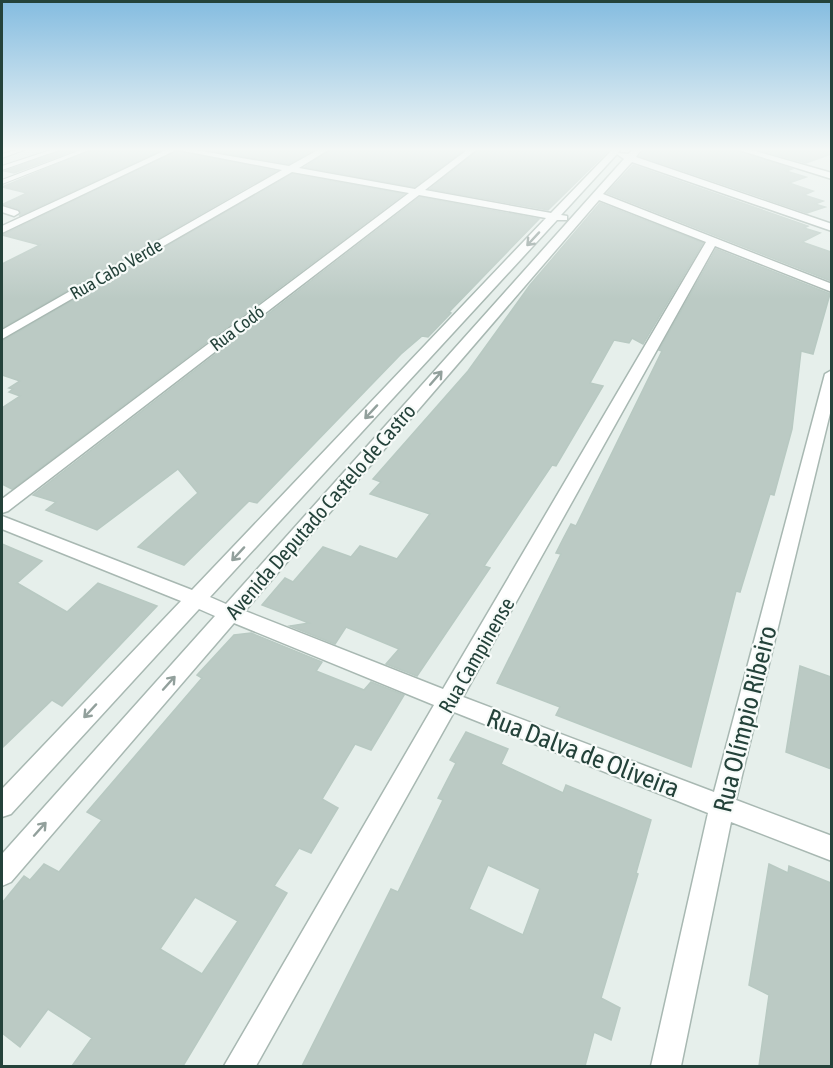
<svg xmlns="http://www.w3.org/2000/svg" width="833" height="1068" font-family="'Asap Condensed',sans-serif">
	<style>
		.building { fill: #bbcac4; stroke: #b8c9c2; stroke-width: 1.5; fill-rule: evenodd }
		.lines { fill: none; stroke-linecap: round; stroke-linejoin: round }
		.service-casing { stroke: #a8b8b2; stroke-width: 2 }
		.minor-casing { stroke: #a8b8b2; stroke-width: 3 }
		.tertiary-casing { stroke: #a8b8b2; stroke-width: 3 }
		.service { fill: #fff; fill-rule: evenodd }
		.minor { fill: #fff; fill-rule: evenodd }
		.tertiary { fill: #fff; fill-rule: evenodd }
		.oneway { stroke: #92a09c }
		.labels { text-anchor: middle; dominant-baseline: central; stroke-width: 4.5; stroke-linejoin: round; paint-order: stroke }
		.far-street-label { font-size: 18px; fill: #24423a; stroke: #f7fbf9 }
		.street-label { font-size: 21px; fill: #24423a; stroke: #f7fbf9 }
		.near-street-label { font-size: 26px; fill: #24423a; stroke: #f7fbf9 }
	</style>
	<rect width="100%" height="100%" fill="#e6efeb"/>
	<g class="building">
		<polygon points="61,150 76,150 14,173 5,171"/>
		<polygon points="91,150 162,150 19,216 21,214 19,209 3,204 27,193 2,187"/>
		<polygon points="206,150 314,150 289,164"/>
		<polygon points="330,150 464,150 414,187 305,167"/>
		<polygon points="478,150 609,150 548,210 430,189"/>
		<polygon points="643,150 737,150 792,169 786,171 806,177 789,183 813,191 804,195 823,201 815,204 825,207 807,213 640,156"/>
		<polygon points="758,150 831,150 831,154 806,163"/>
		<polygon points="177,151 276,171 2,328 2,264 40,245 2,235"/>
		<polygon points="633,165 808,226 804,228 820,233 802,242 831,252 831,281 607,193"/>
		<polygon points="292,174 404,194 12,489 2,484 2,408 20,396 9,392 13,389 9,388 20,381 2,375 2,341"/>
		<polygon points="420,197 539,219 449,312 451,313 428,337 422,336 401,354 257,503 249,501 184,565 138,547 198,493 178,469 97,530 46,510 56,502 33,495"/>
		<polygon points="600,203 703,243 643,344 632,338 629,343 614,340 590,383 603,386 556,466 552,465 484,566 490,568 417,676 386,664 399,649 346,627 335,644 290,626 309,623 262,605 285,578 293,582 323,547 351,557 360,546 397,559 430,514 370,494 381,482 373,479 468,371 530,285"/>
		<polygon points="716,249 830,294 813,354 801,351 792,429 774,495 770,494 740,592 736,591 691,767 556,715 560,707 497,683 561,554 556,553 563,539 571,524 576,526 662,351 659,350"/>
		<polygon points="2,544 42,561 17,583 67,612 98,583 157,606 62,706 52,700 2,748"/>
		<path d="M251 633 322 662 316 671 364 690 371 682 404 695 371 750 355 744 322 799 338 808 311 853 299 848 274 886 287 893 183 1066H72L92 1038 48 1009 20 1047 2 1033V903L24 876 30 880 44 864 59 872 102 820 87 812 202 678 197 675 234 635ZM195 897 238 921 202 974 160 949Z"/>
		<polygon points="800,666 831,677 831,769 786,752"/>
		<path d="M466 732 508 749 501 764 563 793 566 785 651 820 636 873 638 874 601 998 620 1008 611 1040 594 1032 585 1066H302L391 889 398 892 443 800 438 798 456 763 450 760ZM488 865 540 889 523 935 469 909Z"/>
		<polygon points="769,864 788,873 789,866 831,883 831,1066 759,1066 769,995 749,985"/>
	</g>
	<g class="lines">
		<g class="service-casing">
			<g id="service">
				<polygon points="16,150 24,150 2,158 2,154"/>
				<polygon points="51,150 59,150 2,170 2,166"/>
				<polygon points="81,150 89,150 2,184 2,180"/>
			</g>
		</g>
		<g class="minor-casing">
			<g id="minor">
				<path d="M179 150H195L289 166 318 150H328L299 168 415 189 467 150H476L425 190 551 213 612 150H620L618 153 628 154 633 150H641L636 157 832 224V231L632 162 603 194 832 284V292L715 246 463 697 714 792 825 374 832 370V405L736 800 832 836V861L731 822 681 1066H651L708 813 454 712 256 1066H224L434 705 234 623 11 882 2 886V854L215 616 199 609 11 814 2 817V789L181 601 2 529V516L192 590 546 218 419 195 8 511 2 513V499L409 193 292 172 2 339V330L282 170ZM617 154 624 159 226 604 210 597 557 220H567V216L561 215ZM599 200 706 242 443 689 245 611Z"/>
				<polygon points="739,150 751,150 832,173 832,179"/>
				<polygon points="2,206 18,211 19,213 14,216 2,212"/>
			</g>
		</g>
		<g class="tertiary-casing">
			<polygon id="tertiary" points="166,150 176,150 2,233 2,226"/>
		</g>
		<use href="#service" class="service"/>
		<use href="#minor" class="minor"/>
		<use href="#tertiary" class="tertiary"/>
	</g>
	<defs><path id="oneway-shaft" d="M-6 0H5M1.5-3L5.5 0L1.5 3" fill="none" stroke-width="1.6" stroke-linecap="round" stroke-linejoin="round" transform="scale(1.5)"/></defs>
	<g class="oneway">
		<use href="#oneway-shaft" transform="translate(533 239) rotate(133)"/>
		<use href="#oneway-shaft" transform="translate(436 378) rotate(-49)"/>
		<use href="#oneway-shaft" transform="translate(371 412) rotate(133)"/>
		<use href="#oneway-shaft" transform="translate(238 554) rotate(133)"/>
		<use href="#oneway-shaft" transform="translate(169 683) rotate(-48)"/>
		<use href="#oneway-shaft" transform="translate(90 711) rotate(133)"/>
		<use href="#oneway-shaft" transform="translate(40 829) rotate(-48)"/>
	</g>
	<linearGradient id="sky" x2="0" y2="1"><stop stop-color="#84bce0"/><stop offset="0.5" stop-color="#f4f8f6"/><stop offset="1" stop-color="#f4f8f6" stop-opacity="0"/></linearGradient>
	<rect width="833" height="299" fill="url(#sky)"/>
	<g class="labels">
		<g class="far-street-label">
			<text transform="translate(116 269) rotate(-30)">Rua Cabo Verde</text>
			<text transform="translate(237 328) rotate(-37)">Rua Codó</text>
		</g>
		<g class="street-label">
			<text transform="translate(320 511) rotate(-49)">Avenida Deputado Castelo de Castro</text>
			<text transform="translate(476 655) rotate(-60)">Rua Campinense</text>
		</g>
		<g class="near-street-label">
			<text transform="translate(745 719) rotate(-76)">Rua Olímpio Ribeiro</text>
			<text transform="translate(583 753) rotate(21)">Rua Dalva de Oliveira</text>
		</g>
	</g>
	<rect width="833" height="1068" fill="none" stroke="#24423a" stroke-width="6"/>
</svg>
